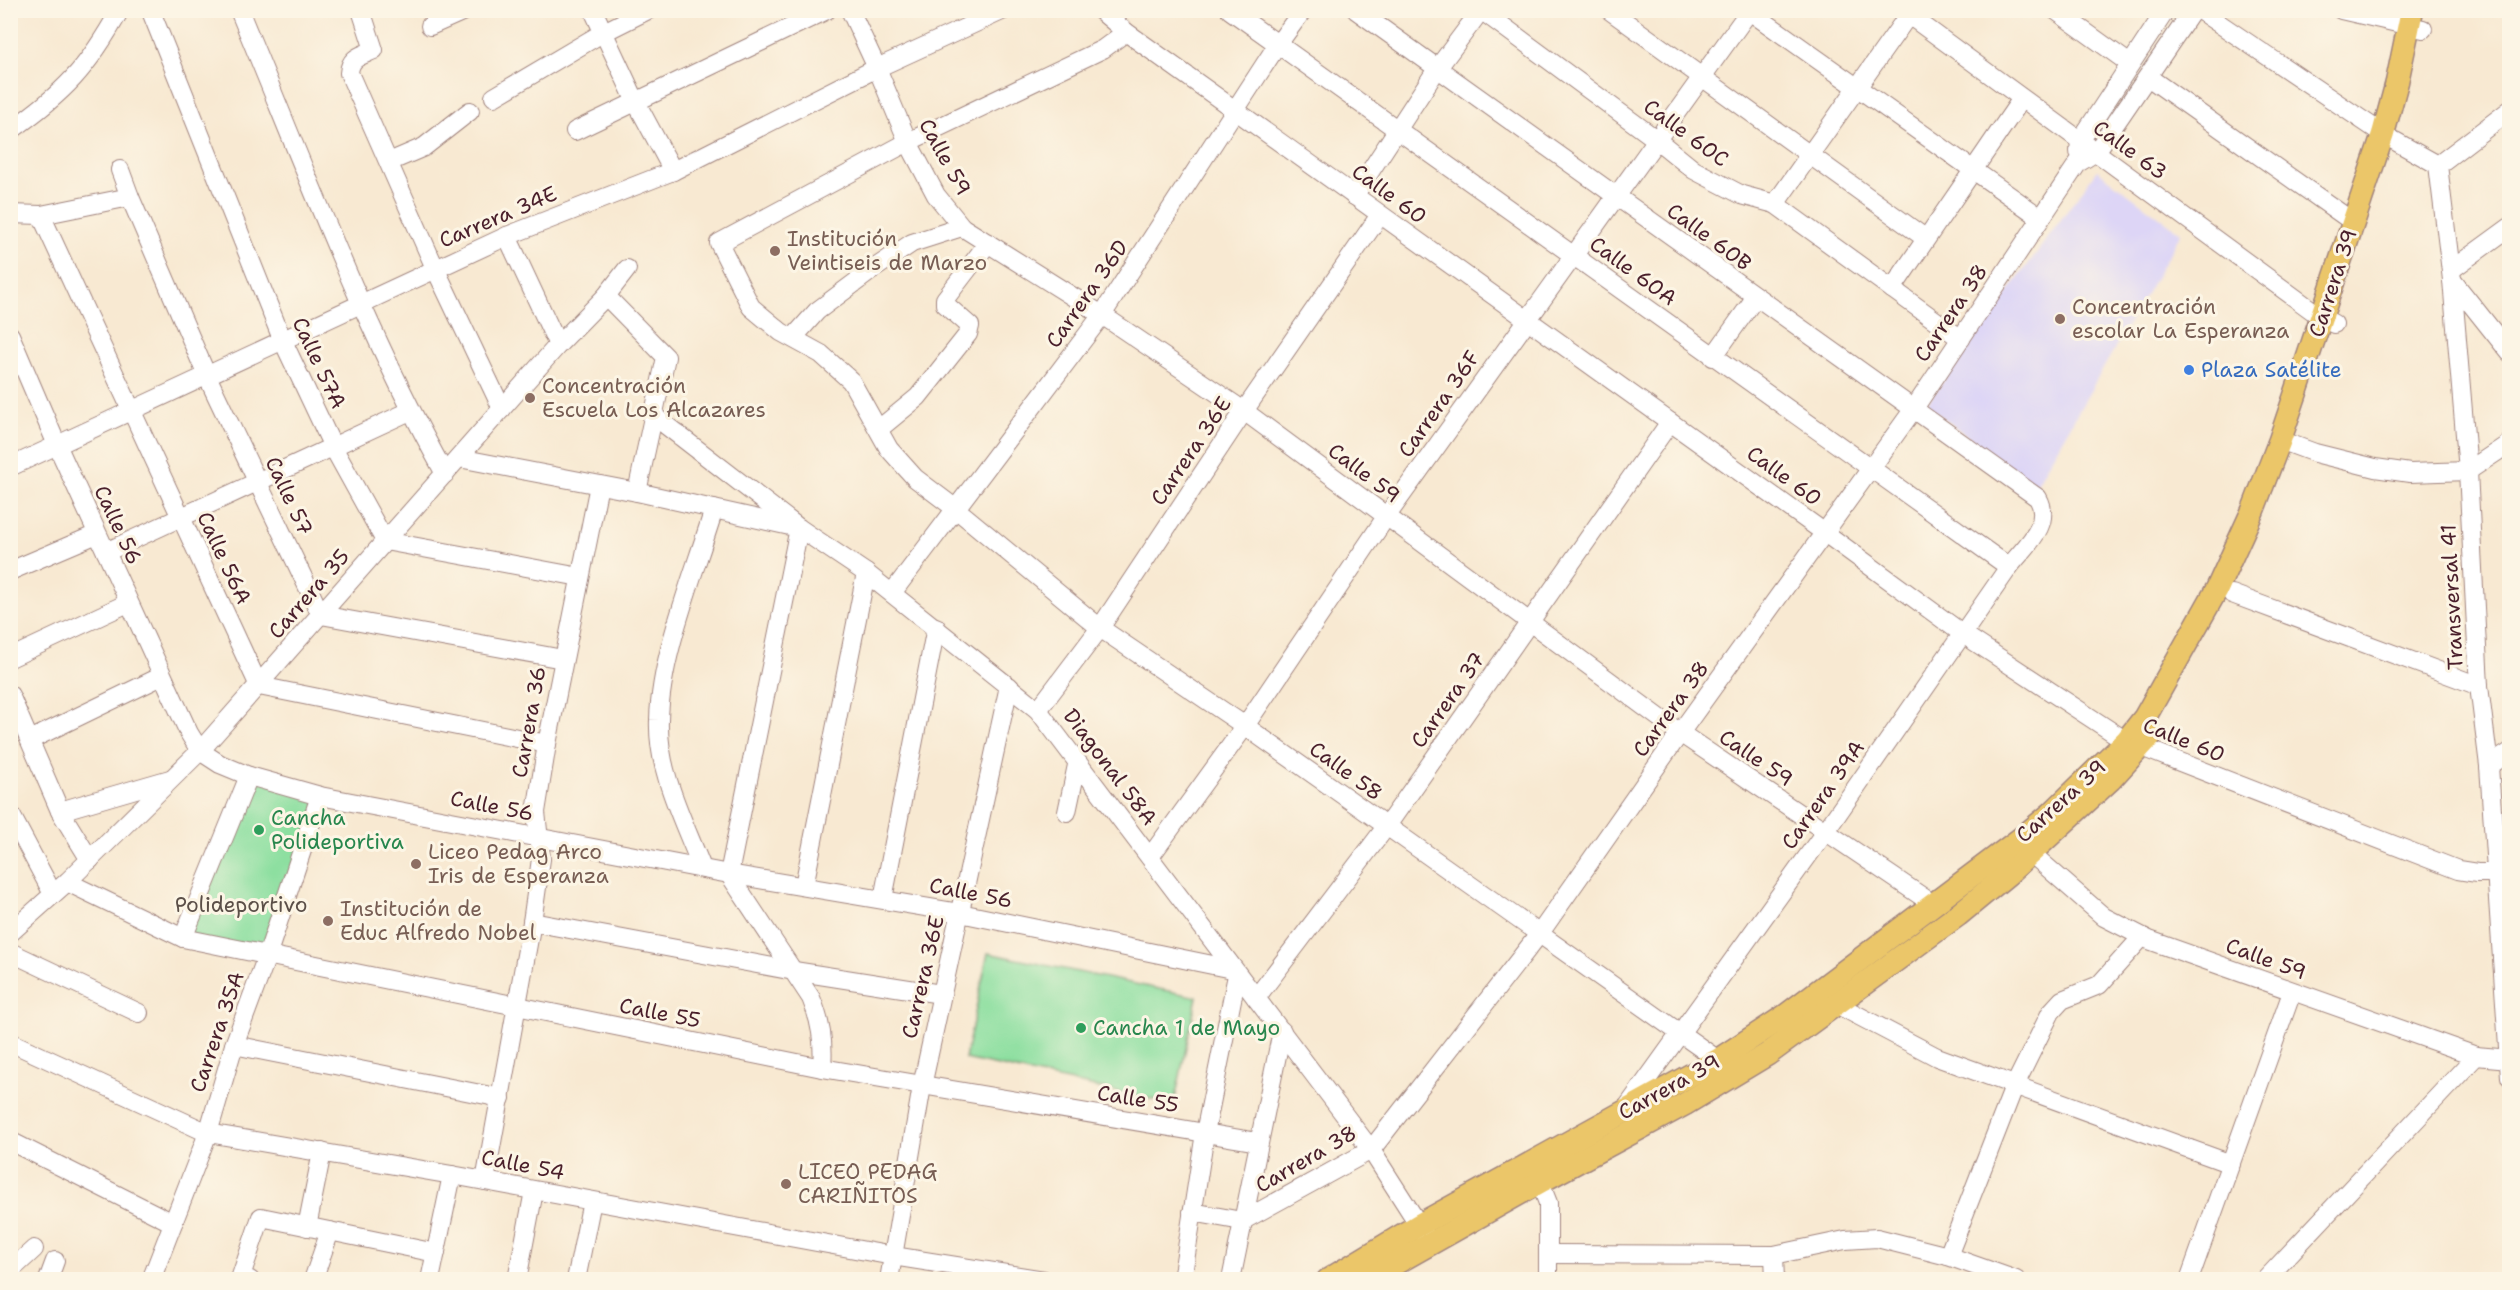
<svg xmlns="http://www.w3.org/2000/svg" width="2520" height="1290" font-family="'Shantell Sans',sans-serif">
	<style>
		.built { fill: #ddd5f6 }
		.green { fill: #8ddfa0; stroke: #6c7f66; stroke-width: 1.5 }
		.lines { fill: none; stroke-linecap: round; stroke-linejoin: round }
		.minor-casing { stroke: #a1847e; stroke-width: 20 }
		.major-casing { stroke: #a1847e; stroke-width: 25 }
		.minor { stroke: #fff; stroke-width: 18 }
		.major { stroke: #ebc669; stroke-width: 22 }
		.education-dot { fill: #8d6e63; stroke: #fcf5e5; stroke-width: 2 }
		.shop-dot { fill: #3f7fe0; stroke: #fcf5e5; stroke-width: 2 }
		.leisure-dot { fill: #2e9e5b; stroke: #fcf5e5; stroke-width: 2 }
		.labels { text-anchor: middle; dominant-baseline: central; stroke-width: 6; stroke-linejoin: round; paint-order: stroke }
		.street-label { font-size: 21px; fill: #4a1f2b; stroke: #fcf5e5 }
		.education-label { font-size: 21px; fill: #785e54; stroke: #fcf5e5; text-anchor: start }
		.shop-label { font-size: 21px; fill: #366cbe; stroke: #fcf5e5; text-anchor: start }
		.leisure-label { font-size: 21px; fill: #27864d; stroke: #fcf5e5; text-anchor: start }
		.park-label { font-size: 21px; fill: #5b4f48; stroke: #fcf5e5 }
	</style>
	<rect width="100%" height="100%" fill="#fcf5e5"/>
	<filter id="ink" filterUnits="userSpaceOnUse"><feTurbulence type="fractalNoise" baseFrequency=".0167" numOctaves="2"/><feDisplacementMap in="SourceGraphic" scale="12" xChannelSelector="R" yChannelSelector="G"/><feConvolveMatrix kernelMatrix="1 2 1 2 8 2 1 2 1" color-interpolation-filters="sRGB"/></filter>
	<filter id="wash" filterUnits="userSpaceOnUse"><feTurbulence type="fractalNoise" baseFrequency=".008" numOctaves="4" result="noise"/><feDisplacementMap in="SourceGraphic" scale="24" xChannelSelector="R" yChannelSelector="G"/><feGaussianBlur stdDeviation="1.35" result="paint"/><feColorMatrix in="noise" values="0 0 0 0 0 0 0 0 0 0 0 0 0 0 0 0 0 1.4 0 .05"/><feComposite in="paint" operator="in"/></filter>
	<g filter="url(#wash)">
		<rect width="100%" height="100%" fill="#f8e9d2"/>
		<polygon class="built" points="2097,170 2181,233 2035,487 1926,405"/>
		<g class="green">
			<polygon points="249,776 320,796 267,956 183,938"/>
			<polygon points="988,953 1197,997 1174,1104 965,1059"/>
		</g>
	</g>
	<g filter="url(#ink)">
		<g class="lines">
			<g class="minor-casing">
				<g id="minor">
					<path d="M239 10C304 166 363 326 445 474"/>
					<path d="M361 10 374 50C361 56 350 57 349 73L435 268 502 409"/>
					<polyline points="593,10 636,102 673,171"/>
					<polyline points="850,10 877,68 908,142 936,195 962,227 1102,315 1244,411 1680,733 1933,904"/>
					<polyline points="1100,10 1126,32 1825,533 1963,634 2126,741 2458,870 2477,873 2496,873"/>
					<polyline points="1230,10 2009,567"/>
					<path d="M1356 10 2038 498C2053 525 2025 546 2009 567L1825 832 1625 1110"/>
					<polyline points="1481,10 1657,140 1694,170 1742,195 1775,204 1961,339"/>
					<polyline points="1609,10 1925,238"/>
					<polyline points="1748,10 2041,218"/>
					<polyline points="1902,10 2321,317 2334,324"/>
					<polyline points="2055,10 2130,64"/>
					<polyline points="2199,10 2383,134"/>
					<polyline points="2341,10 2423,29"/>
					<polyline points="152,14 282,339 333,447 385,541 580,577"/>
					<polyline points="430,26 466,10"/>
					<polyline points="1126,32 1103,49 908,142 719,243 751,307 781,332 821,354 851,381 889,449 915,478 956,509 1100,628 1245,726 1718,1060"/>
					<polyline points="2148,77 2353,222"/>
					<polyline points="494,97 604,32 648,10"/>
					<path d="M10 131C64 93 88 68 120 10"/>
					<polyline points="575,131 827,10"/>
					<polyline points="2395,141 2438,165 2452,280 2468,471 2479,686 2489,766 2510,1077"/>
					<polyline points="2079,152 2080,141 2166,10"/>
					<polyline points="389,162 424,147 470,111"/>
					<polyline points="2438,165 2510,110"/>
					<polyline points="120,170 130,197 207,376 321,615 563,659"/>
					<polyline points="1354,196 1437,69 1481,10"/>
					<polyline points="1775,204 1912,10"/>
					<polyline points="10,214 41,215 130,197"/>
					<polyline points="41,215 259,686 547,744"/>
					<polyline points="507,236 558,345"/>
					<polyline points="2451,270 2510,227"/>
					<polyline points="2452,280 2510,353"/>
					<polyline points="1892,289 2021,100"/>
					<polyline points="606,296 666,357 637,492"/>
					<polyline points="10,335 57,445 189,733 200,751 220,764 249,776 320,796 729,874 960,913 1232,969"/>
					<polyline points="793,338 817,311 872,270 912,243 962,227"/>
					<polyline points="1713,357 1755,298"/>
					<polyline points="654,416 799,528 866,573 1038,710 1371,1150 1426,1236"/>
					<polyline points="879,429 918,397 968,334 970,326 945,304 945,299 988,243"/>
					<polyline points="2280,440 2315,453 2375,468 2410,473 2468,471 2510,443"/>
					<path d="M459 458 637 492 799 528 729 874 811 998C821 1022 824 1042 822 1068"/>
					<polyline points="10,467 507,236 673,171 877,68 1004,10"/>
					<polyline points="106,552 410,411"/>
					<polyline points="10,571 97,534"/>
					<polyline points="892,593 1102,315 1278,44 1303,10"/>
					<polyline points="2232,594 2479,686"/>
					<polyline points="10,658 128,603"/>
					<polyline points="10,695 60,811 90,860"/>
					<polyline points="1038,710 1100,628 1244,411 1380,215"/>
					<polyline points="30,740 162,676"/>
					<polyline points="2489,766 2510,752"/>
					<polyline points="60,811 170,779"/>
					<polyline points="1067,812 1077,765"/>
					<polyline points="10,813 53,894"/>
					<polyline points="2032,854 2104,917 2149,940 2476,1056 2510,1059"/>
					<polyline points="1150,857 1245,726 1386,517 1750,10"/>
					<path d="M702 868C684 822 657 771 659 720 660 656 695 572 714 509"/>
					<polyline points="67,882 183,938 822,1068 1258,1142"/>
					<polyline points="804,886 866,573"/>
					<polyline points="883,899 936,627"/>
					<polyline points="532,922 794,971 941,994"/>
					<polyline points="10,933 67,882 200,751 558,345 606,296 627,269"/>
					<polyline points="183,938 249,776"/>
					<polyline points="10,952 139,1013"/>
					<polyline points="1256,998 1386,827 1670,422"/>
					<polyline points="1838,1005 1937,1057 2231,1164"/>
					<polyline points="10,1042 208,1133 452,1175 893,1256 1044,1280"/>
					<polyline points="234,1045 501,1098"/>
					<polyline points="10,1141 173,1223"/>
					<polyline points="1535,1170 1548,1203 1548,1280"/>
					<polyline points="485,1181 532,922 541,859 536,812 547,744 599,485"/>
					<polyline points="1192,1212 1242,1221 1371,1150 1540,933 1680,733 1913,410 2078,163 2096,152 2193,10"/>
					<polyline points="307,1227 322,1152"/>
					<polyline points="1548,1254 1774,1255 1845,1240 1877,1238 1948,1256 2016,1280"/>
					<polyline points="1774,1255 1775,1280"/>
					<polyline points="1948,1256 2014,1087 2051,1012 2062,1000 2099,985 2142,937"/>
					<polyline points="10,1271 34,1249"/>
					<polyline points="48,1280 55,1261"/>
					<polyline points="151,1280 208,1133 234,1045 267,956 320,796"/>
					<polyline points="250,1280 241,1276 261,1217 436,1253"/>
					<polyline points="313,1280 330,1231"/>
					<polyline points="430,1280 452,1175"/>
					<polyline points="517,1280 534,1191"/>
					<polyline points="576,1280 592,1201"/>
					<polyline points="889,1280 922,1086 1009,686"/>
					<polyline points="1182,1280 1205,1133 1237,975"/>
					<polyline points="1231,1280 1282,1031"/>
					<polyline points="2189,1280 2292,992"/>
					<polyline points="2265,1280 2476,1056"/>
				</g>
			</g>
			<g class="major-casing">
				<g id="major">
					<polyline points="1328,1280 1419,1225 1718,1060 1785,1016 2024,836 2052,813 2126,741 2145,717 2217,589 2253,510 2280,440 2383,134 2397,82 2412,10"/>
					<polyline points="1366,1280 1540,1182 1685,1104 1768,1054 1958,915 2009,873 2110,780 2151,735"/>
				</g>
			</g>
			<use href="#minor" class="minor"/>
			<use href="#major" class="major"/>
		</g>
	</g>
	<g class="education-dot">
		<circle cx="775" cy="251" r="6"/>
		<circle cx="2060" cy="319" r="6"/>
		<circle cx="530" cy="398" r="6"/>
		<circle cx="416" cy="864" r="6"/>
		<circle cx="328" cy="921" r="6"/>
		<circle cx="786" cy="1184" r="6"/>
	</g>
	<circle class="shop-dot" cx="2189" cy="370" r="6"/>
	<g class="leisure-dot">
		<circle cx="259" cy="830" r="6"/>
		<circle cx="1081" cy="1028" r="6"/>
	</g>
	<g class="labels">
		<g class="street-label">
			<text transform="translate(1686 133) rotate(36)">Calle 60C</text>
			<text transform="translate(2130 150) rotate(36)">Calle 63</text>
			<text transform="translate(945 157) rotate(61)">Calle 59</text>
			<text transform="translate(1389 194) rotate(36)">Calle 60</text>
			<text transform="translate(498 217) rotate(-23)">Carrera 34E</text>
			<text transform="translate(1709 237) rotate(36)">Calle 60B</text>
			<text transform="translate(1633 271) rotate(36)">Calle 60A</text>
			<text transform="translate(2333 283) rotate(-72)">Carrera 39</text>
			<text transform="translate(1087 294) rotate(-55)">Carrera 36D</text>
			<text transform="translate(1951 313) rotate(-56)">Carrera 38</text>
			<text transform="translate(319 363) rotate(65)">Calle 57A</text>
			<text transform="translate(1439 404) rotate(-55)">Carrera 36F</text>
			<text transform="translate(1191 451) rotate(-56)">Carrera 36E</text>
			<text transform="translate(1364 473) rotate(37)">Calle 59</text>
			<text transform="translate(1784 476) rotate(36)">Calle 60</text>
			<text transform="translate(289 496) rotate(65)">Calle 57</text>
			<text transform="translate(118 525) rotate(65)">Calle 56</text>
			<text transform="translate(224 558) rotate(65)">Calle 56A</text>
			<text transform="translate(309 594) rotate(-49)">Carrera 35</text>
			<text transform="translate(2452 597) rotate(-93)">Transversal 41</text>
			<text transform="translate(1448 700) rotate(-55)">Carrera 37</text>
			<text transform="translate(1671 709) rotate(-54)">Carrera 38</text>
			<text transform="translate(529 722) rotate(-80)">Carrera 36</text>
			<text transform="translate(2184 740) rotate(22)">Calle 60</text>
			<text transform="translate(1756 758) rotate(34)">Calle 59</text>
			<text transform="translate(1110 767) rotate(53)">Diagonal 58A</text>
			<text transform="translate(1346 771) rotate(36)">Calle 58</text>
			<text transform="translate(1823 795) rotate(-55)">Carrera 39A</text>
			<text transform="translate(2061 801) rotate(-42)">Carrera 39</text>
			<text transform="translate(492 806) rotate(11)">Calle 56</text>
			<text transform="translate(971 893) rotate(11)">Calle 56</text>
			<text transform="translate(2266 959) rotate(20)">Calle 59</text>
			<text transform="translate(923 977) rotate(-77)">Carrera 36E</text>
			<text transform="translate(660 1013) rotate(11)">Calle 55</text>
			<text transform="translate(217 1032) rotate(-71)">Carrera 35A</text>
			<text transform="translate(1669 1087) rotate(-29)">Carrera 39</text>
			<text transform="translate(1138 1099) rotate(9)">Calle 55</text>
			<text transform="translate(1306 1159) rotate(-30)">Carrera 38</text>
			<text transform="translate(523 1165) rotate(11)">Calle 54</text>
		</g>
		<g class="education-label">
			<text x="787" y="239">Institución<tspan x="787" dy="24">Veintiseis de Marzo</tspan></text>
			<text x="2072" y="307">Concentración<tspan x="2072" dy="24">escolar La Esperanza</tspan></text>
			<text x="542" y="386">Concentración<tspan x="542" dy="24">Escuela Los Alcazares</tspan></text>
			<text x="428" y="852">Liceo Pedag Arco<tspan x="428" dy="24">Iris de Esperanza</tspan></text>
			<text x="340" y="909">Institución de<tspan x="340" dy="24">Educ Alfredo Nobel</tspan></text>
			<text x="798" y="1172">LICEO PEDAG<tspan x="798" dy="24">CARIÑITOS</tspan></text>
		</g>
		<g class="shop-label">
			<text x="2201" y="370">Plaza Satélite</text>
		</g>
		<g class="leisure-label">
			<text x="271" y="818">Cancha<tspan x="271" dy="24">Polideportiva</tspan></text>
			<text x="1093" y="1028">Cancha 1 de Mayo</text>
		</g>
		<g class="park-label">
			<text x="241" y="905">Polideportivo</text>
		</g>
	</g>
	<rect width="2520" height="1290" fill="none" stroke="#fcf5e5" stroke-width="36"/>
</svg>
